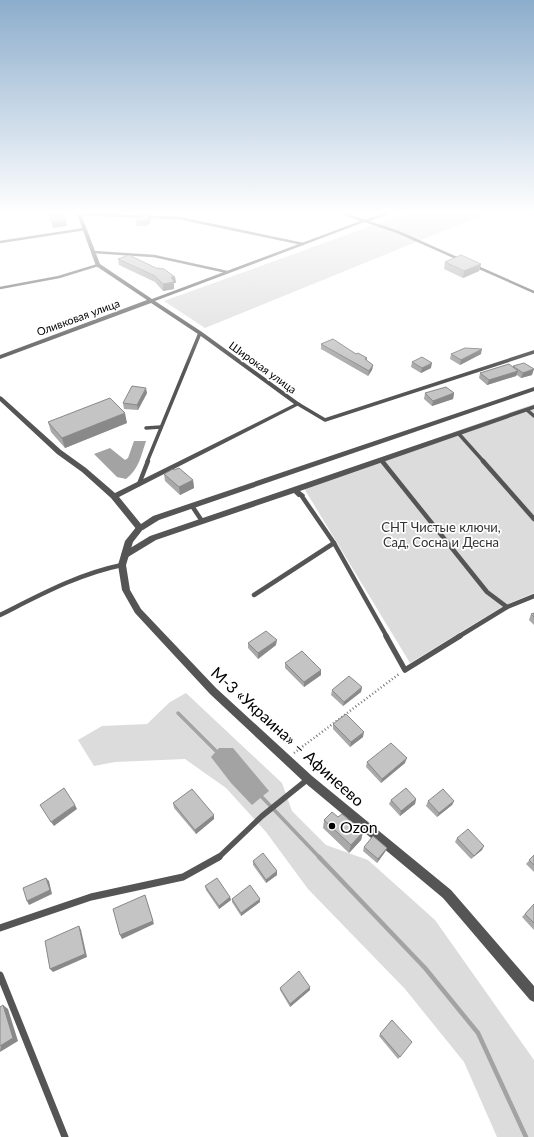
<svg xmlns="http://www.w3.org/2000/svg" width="534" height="1137" font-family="Lato,sans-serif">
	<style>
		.green { fill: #dcdcdc }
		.water { fill: #a3a3a3 }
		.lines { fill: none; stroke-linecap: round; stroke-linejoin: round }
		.stream-far1 { stroke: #a3a3a3; stroke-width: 3.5 }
		.stream { stroke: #a3a3a3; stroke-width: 4.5 }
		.path { stroke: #777; stroke-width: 2.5; stroke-dasharray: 1 2.5; stroke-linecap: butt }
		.service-far4 { stroke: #555; stroke-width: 2.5 }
		.service-far3 { stroke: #555; stroke-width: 3.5 }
		.service-far2 { stroke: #555; stroke-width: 4.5 }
		.service-far1 { stroke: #555; stroke-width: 5.5 }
		.service { stroke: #555; stroke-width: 7 }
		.minor { fill: #555; fill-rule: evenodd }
		.tertiary { fill: #555; fill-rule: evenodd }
		.wall { fill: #a9a9a9 }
		.shaded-wall { fill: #898989 }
		.building { fill: #c4c4c4; stroke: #898989 }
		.poi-dot { fill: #000; stroke: #fff; stroke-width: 1.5 }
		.labels { text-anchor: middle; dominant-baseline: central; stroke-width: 3.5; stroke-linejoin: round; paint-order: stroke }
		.far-street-label { font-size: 11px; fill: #000; stroke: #fff }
		.park-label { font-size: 13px; fill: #333; stroke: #fff }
		.near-street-label { font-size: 16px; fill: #000; stroke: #fff }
		.near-poi-label { font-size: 16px; fill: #000; stroke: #fff; text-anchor: start }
	</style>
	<rect width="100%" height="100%" fill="#fff"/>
	<g class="green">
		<polygon points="404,214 485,214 205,328 164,301"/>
		<polygon points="534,404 534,593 505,605 410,663 302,485"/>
		<polygon points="186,693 282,783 292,811 326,845 368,860 435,920 534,1060 534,1137 497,1137 464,1062 405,989 308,889 266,832 226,788 185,759 115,762 94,766 78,740 102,726 147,724 170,702"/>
	</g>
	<g class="water">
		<path d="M134 441H146C141 456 139 469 126 479L117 477 94 454 110 448 125 460 128 458Z"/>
		<polygon points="219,748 233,748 269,791 252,805 231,783 211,757"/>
	</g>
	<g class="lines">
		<g class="stream-far1">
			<polyline points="178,713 219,754"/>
			<polyline points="260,795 320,858"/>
		</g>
		<polyline class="stream" points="319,857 425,968 478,1033 526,1137"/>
		<polyline class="path" points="294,753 399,674"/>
		<g class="service-far4">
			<polyline points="80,214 179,218 303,244"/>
			<polyline points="344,214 398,232 461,260"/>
			<polyline points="365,221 386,214"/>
			<polyline points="0,242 85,229"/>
			<polyline points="93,252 154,256 227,272"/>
			<polyline points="475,266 534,292"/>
			<polyline points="0,288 59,277 98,265"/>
		</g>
		<g class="service-far3">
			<polyline points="298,404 325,420 534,352"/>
			<polyline points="527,410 534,416"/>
			<polyline points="146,428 161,427"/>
			<polyline points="459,434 484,462"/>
			<polyline points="381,460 383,462"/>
			<polyline points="147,462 200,333"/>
		</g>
		<g class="service-far2">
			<polyline points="382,461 487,592 507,607"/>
			<polyline points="483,461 534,519"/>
			<polyline points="139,484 148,461"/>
			<polyline points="301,495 334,543 387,637"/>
			<polyline points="192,506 202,521"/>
			<polyline points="254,595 334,543"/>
			<path d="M0 615C40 595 78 574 122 565"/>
			<polyline points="458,637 507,607 534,596"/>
		</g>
		<g class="service-far1">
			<polyline points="386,636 405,670 460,636"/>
			<polyline points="218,858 262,816 308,779"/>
		</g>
		<g class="service">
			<polyline points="0,928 91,897 183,877 219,857"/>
			<polyline points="0,975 65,1137"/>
		</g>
		<g class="minor">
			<polygon points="77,214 81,214 100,264 152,299 363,220 367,221 155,301 202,332 301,404 119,497 141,524 153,516 534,387 534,391 159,520 143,530 137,530 111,498 82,472 57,454 0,401 0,396 2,397 61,450 86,468 115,493 294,404 198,334 151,303 0,359 0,355 147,300 96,266"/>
			<polygon points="534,405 534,409 300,491 305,495 304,497 298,497 294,493 156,540 128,557 125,558 121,555 122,553 150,536"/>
		</g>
		<polygon class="tertiary" points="140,525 144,528 133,542 126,565 130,590 141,609 216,688 312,776 451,890 534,986 534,1002 530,1000 443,898 304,782 210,694 135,613 122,590 118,565 125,541 137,526"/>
	</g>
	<g class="wall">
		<polygon points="150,215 151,220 147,226 136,226 136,221"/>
		<polygon points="118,259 175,277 176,283 174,283 174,289 163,291 155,282 119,265"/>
		<polygon points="445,262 481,264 479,271 463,278 444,269"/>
		<polygon points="321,344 356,354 367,358 367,361 373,365 372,370 368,376 321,349"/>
		<polygon points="451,354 481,354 460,365 450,359"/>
		<polygon points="412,362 431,368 421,373 411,367"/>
		<polygon points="513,366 532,375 521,378 517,375 516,376 487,385 479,378 480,373 513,367"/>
		<polygon points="147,393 138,410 124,409 123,403"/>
		<polygon points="425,393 454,393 453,399 432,406 424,399"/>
		<polygon points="48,422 127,423 65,448 51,432"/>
		<polygon points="174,470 193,480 194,488 180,495 165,481 164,474"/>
		<polygon points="534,613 534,625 529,620 531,614"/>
		<polygon points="248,643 276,645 258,659 248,648"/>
		<polygon points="285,663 321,670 321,675 304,687 285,668"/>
		<polygon points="362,687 361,692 343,706 331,695 332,690"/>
		<polygon points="333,724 363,737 350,747 333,729"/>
		<polygon points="367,762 405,763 381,783 366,767"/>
		<polygon points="416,799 415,804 400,816 389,804 391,800"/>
		<polygon points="428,801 454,801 452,805 437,817 426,806"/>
		<polygon points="173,803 214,815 214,819 196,834 174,808"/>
		<polygon points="338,817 363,832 361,840 349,853 323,828 324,820"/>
		<polygon points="457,838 482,850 471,859 455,842"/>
		<polygon points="364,847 387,848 385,852 377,863 363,851"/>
		<polygon points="534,855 534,872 526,864"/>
		<polygon points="253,861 277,875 266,883 253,865"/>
		<polygon points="205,886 230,897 231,900 219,909 206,890"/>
		<polygon points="232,899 260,902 241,916 232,902"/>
		<polygon points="534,904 534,930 522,917"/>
		<polygon points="280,988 310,990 290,1007 280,990"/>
		<polygon points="392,1020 400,1057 398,1059 379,1036"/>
	</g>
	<g class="shaded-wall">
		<polygon points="150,215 151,220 147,226 146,222"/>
		<polygon points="66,221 67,226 53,228 52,223"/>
		<polygon points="481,264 479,271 463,278 464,271"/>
		<polygon points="171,277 175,277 176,283 174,283 174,289 163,291 163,284"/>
		<polygon points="482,349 481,354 460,365 461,360"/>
		<polygon points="432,363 431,368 421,373 422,368"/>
		<polygon points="373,365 372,370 368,376 369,371"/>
		<polygon points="534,369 532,375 521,378 523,373"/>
		<polygon points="518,371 516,376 487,385 489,380"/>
		<polygon points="146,388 147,393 138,410 137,405"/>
		<polygon points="454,393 453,399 432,406 433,401"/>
		<polygon points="125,413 127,423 65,448 62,438"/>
		<polygon points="193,480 194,488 180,495 179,487"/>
		<polygon points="277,640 276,645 258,659 258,653"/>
		<polygon points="321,670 321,675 304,687 304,682"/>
		<polygon points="362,687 361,692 343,706 344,702"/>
		<polygon points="364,732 363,737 350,747 351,742"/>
		<polygon points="407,758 405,763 381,783 382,779"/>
		<polygon points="416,799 415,804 400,816 401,811"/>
		<polygon points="454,801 452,805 437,817 439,813"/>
		<polygon points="75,805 77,809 54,826 51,822"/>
		<polygon points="214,815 214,819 196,834 195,830"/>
		<polygon points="363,832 361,840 349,853 351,845"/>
		<polygon points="484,846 482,850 471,859"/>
		<polygon points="387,848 385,852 377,863 378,859"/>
		<polygon points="277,871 277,875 266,883 266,880"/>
		<polygon points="46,878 49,881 52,894 29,905 27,901"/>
		<polygon points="145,895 154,924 122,939 120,935"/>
		<polygon points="230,897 231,900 219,909 219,906"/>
		<polygon points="260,899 260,902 241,916 241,913"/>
		<polygon points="79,926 81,930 87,957 53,972 50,969"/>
		<polygon points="310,987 310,990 290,1007 290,1004"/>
		<polygon points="3,1005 8,1009 18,1041 0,1052"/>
	</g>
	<g class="building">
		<polygon points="49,214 64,214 66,221 52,223"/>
		<polygon points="141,215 150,215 146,222 136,221"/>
		<polygon points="129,255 156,268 164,269 175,277 171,277 174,282 163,284 155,276 118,259"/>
		<polygon points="461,255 481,264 464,271 445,262"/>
		<polygon points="333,339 356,354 358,353 367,358 365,359 373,365 369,371 321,344"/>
		<polygon points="465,348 482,349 461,360 451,354"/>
		<polygon points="422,357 432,363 422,368 412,362"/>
		<polygon points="524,363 534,369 523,373 513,366"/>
		<polygon points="509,364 518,371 489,380 480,373"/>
		<polygon points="132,386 146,388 137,405 123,403"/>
		<polygon points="446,387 454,393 433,401 425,393"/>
		<polygon points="110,398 125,413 62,438 48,422"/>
		<polygon points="179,468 193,480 179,487 164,474 173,469 174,470"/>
		<polygon points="534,613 534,617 531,614"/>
		<polygon points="266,631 277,640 258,653 248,643"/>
		<polygon points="302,651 321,670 304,682 285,663"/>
		<polygon points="349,676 362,687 344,702 332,690"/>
		<polygon points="346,714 364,732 351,742 333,724"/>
		<polygon points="391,743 407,758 382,779 367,762"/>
		<polygon points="64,788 75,805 51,822 40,805"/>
		<polygon points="406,788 416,799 401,811 391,800"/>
		<polygon points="192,789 214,815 195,830 173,803"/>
		<polygon points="443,789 454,801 439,813 428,801"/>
		<polygon points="332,812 338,817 342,814 363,832 351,845 324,820"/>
		<polygon points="468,829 484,846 474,856 457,838"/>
		<polygon points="373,836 387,848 378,859 364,847"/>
		<polygon points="263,853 277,871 266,880 253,861"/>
		<polygon points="534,855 534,865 529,860"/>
		<polygon points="46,878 50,890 27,901 23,888"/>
		<polygon points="217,878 230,897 219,906 205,886"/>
		<polygon points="250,885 260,899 241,913 232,899"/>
		<polygon points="145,895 153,921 120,935 113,909"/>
		<polygon points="534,904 534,923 525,914"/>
		<polygon points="79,926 85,954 50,969 45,941"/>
		<polygon points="299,971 310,987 290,1004 280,988"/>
		<polygon points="3,1005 13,1038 0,1046 0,1007"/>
		<polygon points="392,1020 412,1042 400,1057 380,1034"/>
	</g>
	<linearGradient id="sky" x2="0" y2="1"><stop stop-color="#8cadcc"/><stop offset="0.57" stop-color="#fff"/><stop offset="1" stop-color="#fff" stop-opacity="0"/></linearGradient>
	<rect width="534" height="373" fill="url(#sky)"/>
	<circle class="poi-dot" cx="332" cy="826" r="4"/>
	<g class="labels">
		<g class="far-street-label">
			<text transform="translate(78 317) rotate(-20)">Оливковая улица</text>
			<text transform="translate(263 367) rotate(36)">Широкая улица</text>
		</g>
		<g class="park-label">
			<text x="441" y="527">СНТ Чистые ключи,<tspan x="441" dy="15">Сад, Сосна и Десна</tspan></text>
		</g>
		<g class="near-street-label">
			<text transform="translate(288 736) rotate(42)">М-3 «Украина» – Афинеево</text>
		</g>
		<g class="near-poi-label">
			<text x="340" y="826">Ozon</text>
		</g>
	</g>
</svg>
